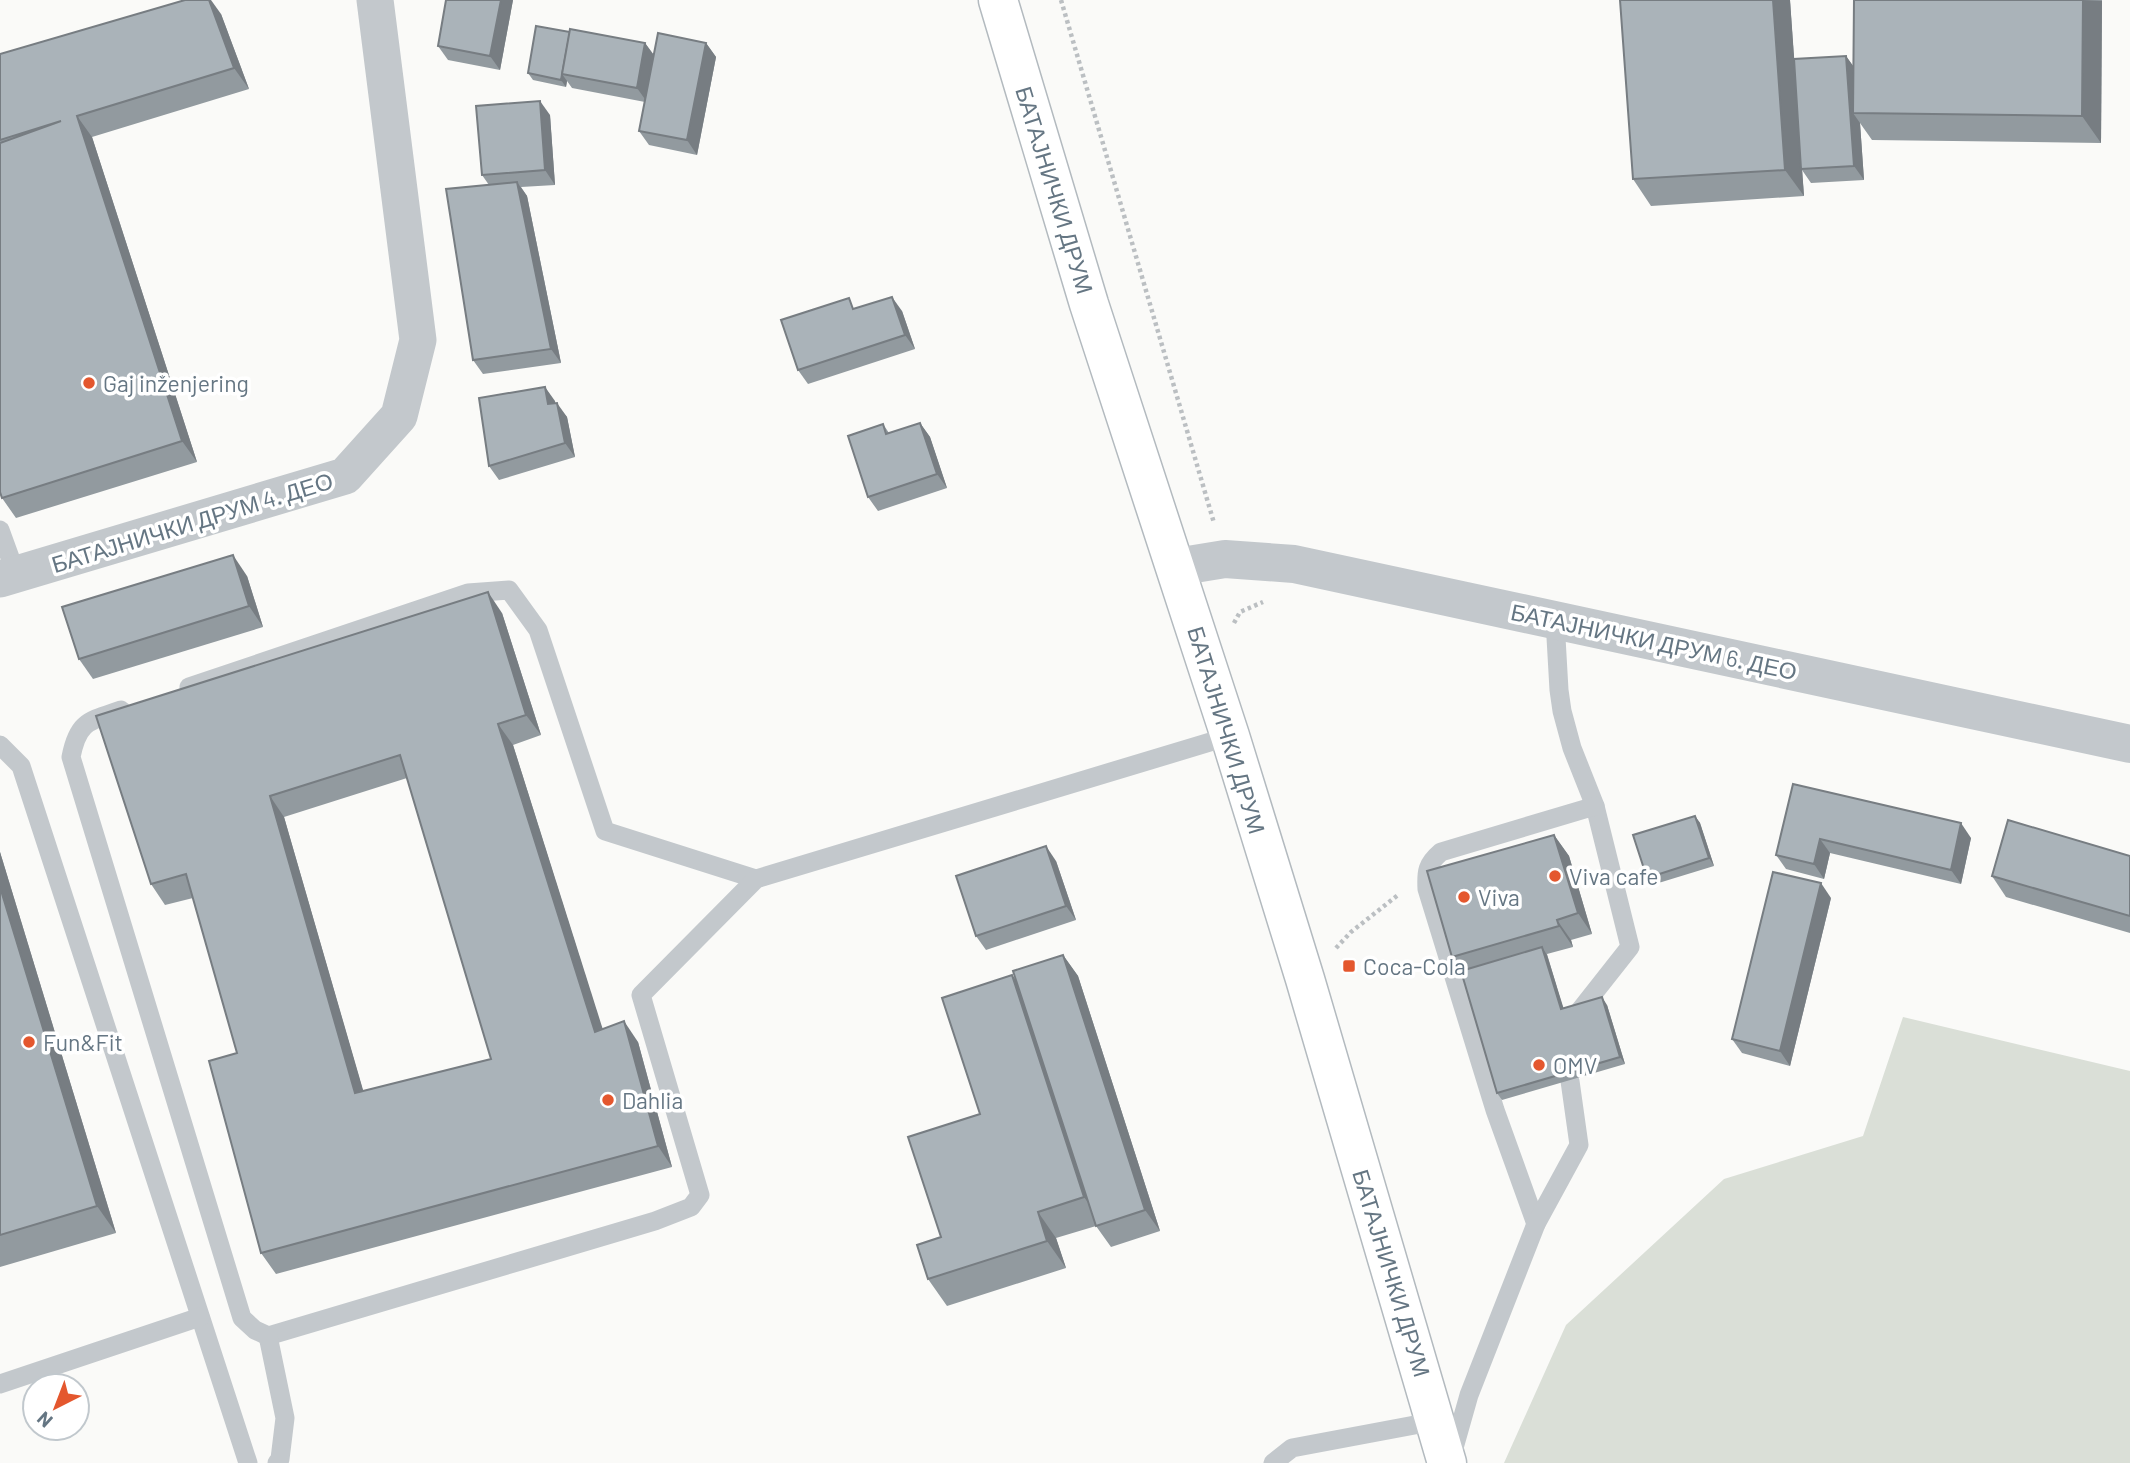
<svg xmlns="http://www.w3.org/2000/svg" width="2130" height="1463" font-family="Barlow,sans-serif">
	<style>
		.green { fill: #dadfd7 }
		.lines { fill: none; stroke-linecap: round; stroke-linejoin: round }
		.secondary-casing { stroke: #b3babf; stroke-width: 41 }
		.path { stroke: #bbbfc2; stroke-width: 4.5; stroke-dasharray: 3.5 3.5; stroke-linecap: butt }
		.service { stroke: #c3c8cc; stroke-width: 19 }
		.minor { stroke: #c3c8cc; stroke-width: 37 }
		.tertiary { stroke: #c3c8cc; stroke-width: 38 }
		.secondary { stroke: #fff; stroke-width: 38 }
		.wall { fill: #929a9f; fill-rule: evenodd }
		.shaded-wall { fill: #777d82 }
		.building { fill: #aab3b9; stroke: #777d82; stroke-width: 2; fill-rule: evenodd }
		.poi-dot { fill: #e4572e; stroke: #fff; stroke-width: 2.5 }
		.labels { text-anchor: middle; dominant-baseline: central; stroke-width: 7; stroke-linejoin: round; paint-order: stroke }
		.street-label { font-size: 23px; fill: #657683; stroke: #fff }
		.poi-label { font-size: 23px; fill: #657683; stroke: #fff; text-anchor: start }
	</style>
	<rect width="100%" height="100%" fill="#fafaf8"/>
	<polygon class="green" points="1903,1017 2130,1071 2130,1463 1504,1463 1566,1325 1724,1179 1863,1136"/>
	<g class="lines">
		<g class="secondary-casing">
			<polyline id="secondary" points="998,0 1089,304 1230,736 1305,979 1447,1463"/>
		</g>
		<g class="path">
			<polyline points="1061,0 1214,523"/>
			<polyline points="1234,623 1240,612 1263,602"/>
			<polyline points="1336,948 1351,932 1398,895"/>
		</g>
		<g class="service">
			<polyline points="0,530 16,574"/>
			<polyline points="1555,620 1559,690 1562,711 1572,748 1595,806 1630,947 1578,1013"/>
			<polyline points="189,687 468,593 509,590 538,630 605,831 756,879"/>
			<path d="M121 710C89 721 78 721 71 757L242 1318 255 1330 268 1336 655 1221 691 1207 700 1195 641 995 756 879 1230 736"/>
			<polyline points="0,745 21,766 248,1463"/>
			<path d="M1536 1224 1495 1110 1427 889C1426 871 1427 864 1441 852L1595 806"/>
			<polyline points="268,1336 285,1418 280,1459 277,1463"/>
			<polyline points="0,1384 200,1317"/>
			<polyline points="1452,1455 1469,1395 1536,1224 1579,1145 1570,1081"/>
			<polyline points="1273,1463 1292,1448 1436,1421"/>
		</g>
		<polyline class="minor" points="0,579 345,476 399,416 418,340 375,0"/>
		<polyline class="tertiary" points="1176,567 1225,559 1294,564 2130,744"/>
		<use href="#secondary" class="secondary"/>
	</g>
	<g class="wall">
		<polygon points="513,0 500,70 448,60 438,46"/>
		<polygon points="1790,0 1794,59 1846,56 1853,66 1854,0 2102,0 2101,143 1872,140 1860,123 1864,180 1811,183 1802,170 1804,196 1651,206 1633,179"/>
		<polygon points="221,14 249,89 92,137 197,462 16,518 2,498 0,492 0,54"/>
		<polygon points="570,32 645,43 654,55 706,43 716,57 697,155 649,145 639,131 645,102 572,88 567,81 566,87 533,80 528,73"/>
		<polygon points="550,115 555,185 521,187 527,196 561,363 483,374 473,360 489,185 482,175"/>
		<polygon points="856,308 902,311 915,349 808,384 798,370"/>
		<polygon points="545,387 555,403 567,417 575,457 499,480 489,466"/>
		<polygon points="920,423 930,437 947,488 878,511 868,497 883,424 889,433"/>
		<polygon points="247,576 263,627 93,679 79,659"/>
		<path d="M502 613 541 735 513 745 602 1029 638 1042 672 1167 276 1274 261 1253 237 1053 193 898 165 905 151 884ZM407 778 491 1059 363 1091 284 817Z"/>
		<polygon points="1793,784 1971,838 1961,884 1830,853 1824,879 1786,869 1776,855"/>
		<polygon points="1695,816 1700,823 1714,866 1652,885 1647,878"/>
		<polygon points="1554,835 1569,856 1592,934 1571,940 1573,947 1547,954 1563,1008 1607,1005 1625,1064 1502,1100 1497,1093 1461,971 1452,957"/>
		<polygon points="0,852 116,1233 0,1267"/>
		<polygon points="2130,856 2130,933 2006,897 1992,876"/>
		<polygon points="1056,861 1076,920 986,950 976,936"/>
		<polygon points="1831,898 1790,1066 1742,1053 1732,1039"/>
		<polygon points="1063,955 1078,976 1160,1231 1111,1247 1096,1226 1056,1238 1066,1268 947,1306 928,1279 980,1114 1012,975 1017,981"/>
	</g>
	<g class="shaded-wall">
		<polygon points="209,0 211,0 221,14 249,89 234,68"/>
		<polygon points="501,0 513,0 500,70 490,56"/>
		<polygon points="1773,0 1790,0 1804,196 1785,170"/>
		<polygon points="2083,0 2102,1 2101,143 2082,116"/>
		<polygon points="645,43 655,57 647,102 637,88"/>
		<polygon points="706,43 716,57 697,155 687,140"/>
		<polygon points="1846,56 1856,70 1853,113 1860,123 1864,180 1854,166"/>
		<polygon points="562,74 567,81 566,87 561,80"/>
		<polygon points="540,101 550,115 555,185 545,170"/>
		<polygon points="77,116 92,137 197,462 182,441"/>
		<polygon points="517,182 527,196 561,363 551,349"/>
		<polygon points="892,297 902,311 915,349 905,335"/>
		<polygon points="545,387 555,401 558,419 548,404"/>
		<polygon points="557,403 567,417 575,457 565,443"/>
		<polygon points="920,423 930,437 947,488 937,474"/>
		<polygon points="233,555 247,576 263,627 249,606"/>
		<polygon points="488,592 502,613 541,735 526,715"/>
		<polygon points="498,724 513,745 610,1052 595,1032"/>
		<polygon points="270,796 284,817 370,1114 355,1093"/>
		<polygon points="1695,816 1700,823 1714,866 1709,858"/>
		<polygon points="1961,823 1971,838 1961,884 1951,870"/>
		<polygon points="1554,835 1569,856 1592,934 1578,913"/>
		<polygon points="1820,839 1830,853 1824,879 1814,864"/>
		<polygon points="1046,846 1056,861 1076,920 1066,906"/>
		<polygon points="0,852 116,1233 97,1206 0,887"/>
		<polygon points="1821,883 1831,898 1790,1066 1780,1051"/>
		<polygon points="1557,920 1571,940 1573,947 1559,926"/>
		<polygon points="1542,947 1547,955 1566,1016 1561,1009"/>
		<polygon points="1063,955 1078,976 1160,1231 1145,1210"/>
		<polygon points="1012,975 1031,1002 1103,1223 1084,1197"/>
		<polygon points="1602,997 1607,1005 1625,1064 1620,1057"/>
		<polygon points="624,1021 638,1042 672,1167 658,1146"/>
		<polygon points="1038,1212 1056,1238 1066,1268 1047,1241"/>
	</g>
	<g class="building">
		<polygon points="185,0 209,0 234,68 77,116 182,441 2,498 0,492 0,143 61,121 0,140 0,54"/>
		<polygon points="446,0 501,0 490,56 438,46"/>
		<polygon points="1620,0 1773,0 1785,170 1633,179"/>
		<polygon points="1854,0 2083,0 2082,116 1853,113"/>
		<polygon points="536,26 570,32 561,80 528,73"/>
		<polygon points="570,29 645,43 637,88 562,74"/>
		<polygon points="658,33 706,43 687,140 639,131"/>
		<polygon points="1846,56 1854,166 1801,169 1794,59"/>
		<polygon points="540,101 545,170 482,175 476,106"/>
		<polygon points="517,182 551,349 473,360 446,189"/>
		<polygon points="892,297 905,335 798,370 781,320 849,298 853,309"/>
		<polygon points="545,387 548,404 557,403 565,443 489,466 479,398"/>
		<polygon points="920,423 937,474 868,497 848,436 883,424 886,434"/>
		<polygon points="233,555 249,606 79,659 62,607"/>
		<path d="M488 592 526 715 498 724 595 1032 624 1021 658 1146 261 1253 209 1061 237 1053 186 874 151 884 96 716ZM400 755 491 1059 355 1093 270 796Z"/>
		<polygon points="1793,784 1961,823 1951,870 1820,839 1814,864 1776,855"/>
		<polygon points="1695,816 1709,858 1647,878 1633,835"/>
		<polygon points="2008,820 2130,856 2130,916 1992,876"/>
		<polygon points="1554,835 1578,913 1557,920 1559,926 1452,957 1427,871"/>
		<polygon points="1046,846 1066,906 976,936 956,876"/>
		<polygon points="1773,872 1821,883 1780,1051 1732,1039"/>
		<polygon points="0,887 97,1206 0,1235"/>
		<polygon points="1542,947 1561,1009 1602,997 1620,1057 1497,1093 1461,971"/>
		<polygon points="1063,955 1145,1210 1096,1226 1013,971"/>
		<polygon points="1012,975 1084,1197 1038,1212 1047,1241 928,1279 917,1245 941,1237 908,1137 980,1114 942,998"/>
	</g>
	<g class="poi-dot">
		<circle cx="89" cy="383" r="7"/>
		<circle cx="1555" cy="876" r="7"/>
		<circle cx="1464" cy="897" r="7"/>
		<rect x="1342" y="959" width="14" height="14" rx="3.5"/>
		<circle cx="29" cy="1042" r="7"/>
		<circle cx="1539" cy="1065" r="7"/>
		<circle cx="608" cy="1100" r="7"/>
	</g>
	<g class="labels">
		<g class="street-label">
			<text transform="translate(1055 190) rotate(73)">БАТАЈНИЧКИ ДРУМ</text>
			<text transform="translate(192 522) rotate(-17)">БАТАЈНИЧКИ ДРУМ 4. ДЕО</text>
			<text transform="translate(1654 641) rotate(12)">БАТАЈНИЧКИ ДРУМ 6. ДЕО</text>
			<text transform="translate(1227 730) rotate(73)">БАТАЈНИЧКИ ДРУМ</text>
			<text transform="translate(1392 1273) rotate(73)">БАТАЈНИЧКИ ДРУМ</text>
		</g>
		<g class="poi-label">
			<text x="103" y="383">Gaj inženjering</text>
			<text x="1569" y="876">Viva cafe</text>
			<text x="1478" y="897">Viva</text>
			<text x="1363" y="966">Coca-Cola</text>
			<text x="43" y="1042">Fun&amp;Fit</text>
			<text x="1553" y="1065">OMV</text>
			<text x="622" y="1100">Dahlia</text>
		</g>
	</g>
	<g transform="translate(56 1407) rotate(222)"><circle r="33" fill="#ffffff" stroke="#c1c8cd" stroke-width="2"/>
	<path d="M0-5L12 26L0 18L-12 26Z" fill="#e4572e"/>
	<text y="-10" font-size="19" font-weight="bold" text-anchor="middle" fill="#657683">N</text>
	</g>
</svg>
